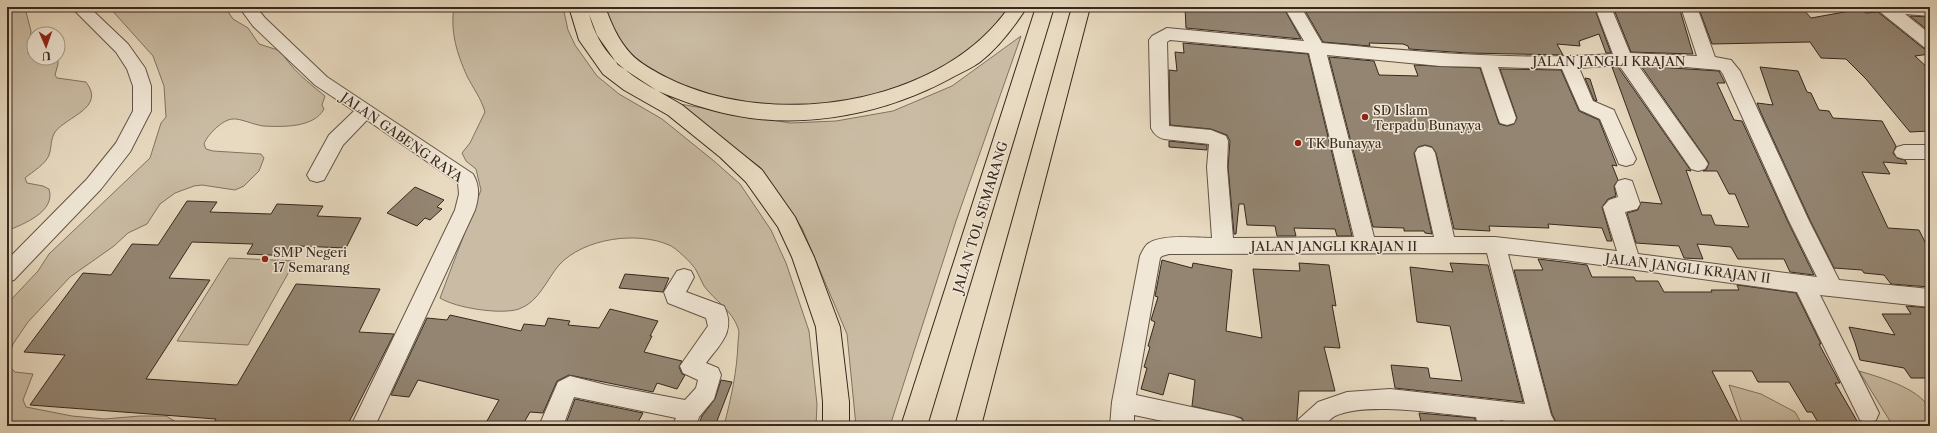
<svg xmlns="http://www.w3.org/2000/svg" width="1937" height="433" font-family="'Libre Caslon Text',serif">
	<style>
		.green { fill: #cabca4; stroke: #807261 }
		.building { fill: #938572; stroke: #37281e }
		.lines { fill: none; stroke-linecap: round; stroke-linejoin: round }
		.minor-casing { stroke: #635446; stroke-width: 2 }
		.highway-casing { stroke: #37281e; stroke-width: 2 }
		.minor { fill: #f0e7d6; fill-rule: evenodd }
		.highway { fill: #e8dac0; fill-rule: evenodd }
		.poi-dot { fill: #8f2418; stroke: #f0e7d6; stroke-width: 1.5 }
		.labels { text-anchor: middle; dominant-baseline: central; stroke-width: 3; stroke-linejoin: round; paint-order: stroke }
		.street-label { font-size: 13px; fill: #37281e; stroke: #f0e7d6 }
		.poi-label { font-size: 13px; fill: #37281e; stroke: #f0e7d6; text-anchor: start }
	</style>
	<rect width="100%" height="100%" fill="#e8dac0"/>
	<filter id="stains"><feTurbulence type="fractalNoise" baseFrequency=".005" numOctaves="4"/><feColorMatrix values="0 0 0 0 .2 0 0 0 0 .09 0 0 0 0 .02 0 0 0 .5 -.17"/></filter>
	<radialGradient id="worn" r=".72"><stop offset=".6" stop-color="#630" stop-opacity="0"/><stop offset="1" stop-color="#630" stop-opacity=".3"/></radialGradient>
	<g class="green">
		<path d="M7 7 25 8 31 31 28 54 34 56V58H58V54V64L55 75 57 78 86 82C106 108 67 116 55 132 50 140 52 147 49 155 46 164 32 172 25 178L27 183 43 186 49 189C56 212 23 224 7 231Z"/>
		<path d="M109 7H225L233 19 248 28 259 44 281 51C291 69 309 83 325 96L322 105 324 109C314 128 282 127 263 126 255 125 239 118 233 119 223 119 207 135 204 144L206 149 213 151 261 154 264 158 259 171 244 186 235 190 202 185 194 186 175 193 160 204 147 224 128 233 114 246 70 277 28 322 13 344 8 360 10 367 15 372 33 374 23 400 26 407 72 416 104 419 140 416H166L180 424 198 426H7V304L38 271 49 254 150 158 161 123 166 117 164 86 153 56Z"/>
		<path d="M454 7H563L568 30 575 45 597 76 619 94 662 119 714 161 740 184 771 230 786 263 809 331 817 404 816 426H724C731 398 737 372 738 343 738 338 740 332 738 328 732 310 714 300 704 286 701 281 699 275 696 270 693 264 675 247 669 245 637 231 584 238 559 265 547 279 539 302 519 309 501 315 456 308 440 298L481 190 476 169 466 161 462 153 470 143 485 112C481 98 473 88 467 76 457 54 450 31 454 7Z"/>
		<path d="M605 7H1008C1005 13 1001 19 997 25 983 42 964 55 945 65 884 98 807 116 737 102 721 99 704 93 688 87 660 77 630 59 614 33 610 25 608 15 605 7Z"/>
		<polygon points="1021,36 956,221 890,426 856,426 847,334 802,228 760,167 674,103 790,123 836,121 893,111 952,86"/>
		<polygon points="229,258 295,261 248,345 177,341"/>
		<path d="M1859 371C1879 377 1919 388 1929 408 1931 412 1930 421 1930 426H1893Z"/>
		<polygon points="1729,385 1761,394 1795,412 1803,426 1743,426"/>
	</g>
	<g class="building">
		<polygon points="1185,7 1283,7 1301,39 1186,28"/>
		<polygon points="1303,7 1440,7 1441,9 1484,11 1482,7 1594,7 1611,53 1606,53 1599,34 1579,41 1580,46 1557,44 1563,55 1468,53 1409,49 1408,46 1403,44 1369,43 1370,46 1323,42"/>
		<polygon points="1613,7 1655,9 1655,7 1680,10 1693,54 1631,52"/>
		<polygon points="1751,7 1802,8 1811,18 1861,9 1866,13 1878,12 1923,48 1930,50 1930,54 1915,56 1930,70 1930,131 1910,132 1866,79 1846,59 1821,58 1810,42 1712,44 1699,9"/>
		<polygon points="1910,16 1930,17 1930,32"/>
		<polygon points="1183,43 1308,54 1352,236 1337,236 1335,229 1294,228 1296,236 1277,236 1275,226 1247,225 1244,204 1239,204 1236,234 1234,234 1228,167 1230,141 1227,135 1211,129 1170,125 1169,70 1177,71 1175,52 1184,53"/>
		<polygon points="1329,57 1374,61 1379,75 1418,76 1414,65 1480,68 1499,124 1507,126 1514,124 1517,118 1500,69 1561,70 1579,111 1599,120 1617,166 1612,165 1618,180 1614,186 1616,196 1608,199 1602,207 1612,241 1607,241 1602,228 1548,224 1549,228 1489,226 1490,231 1454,229 1436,153 1432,147 1425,145 1418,147 1414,153 1432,234 1425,233 1424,231 1404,231 1404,228 1373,227"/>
		<polygon points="1641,66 1719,71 1725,83 1717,83 1734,120 1742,121 1788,222 1814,275 1790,272 1784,259 1738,259 1731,247 1697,244 1703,259 1684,258 1679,246 1636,243 1627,213 1638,210 1641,202 1662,204 1612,67 1618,67 1691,171 1686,170 1702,215 1711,215 1715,225 1749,227 1735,194 1729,194 1717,171 1703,171 1706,170 1709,163"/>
		<polygon points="1760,67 1798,71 1807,92 1811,93 1819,110 1829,111 1833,118 1882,121 1896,146 1893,153 1897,158 1905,160 1907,164 1883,162 1890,174 1862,172 1888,228 1919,230 1927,246 1930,246 1930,287 1891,284 1884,275 1864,273 1862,270 1834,268 1810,220 1761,113 1757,103 1773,105"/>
		<polygon points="1585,78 1590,79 1597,101 1594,100"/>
		<polygon points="1169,141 1207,145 1207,150 1169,147"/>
		<polygon points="415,187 444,200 437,207 442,209 430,220 425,218 417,226 387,213"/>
		<polygon points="187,201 217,202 210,212 271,214 277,204 323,206 317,216 361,218 346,248 298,246 292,256 247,254 253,244 192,242 169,278 210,280 146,379 237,385 296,284 380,289 359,332 394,334 347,426 212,426 216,419 30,405 65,355 24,352 83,273 111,275 132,244 158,245"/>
		<polygon points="1538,259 1587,265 1592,277 1634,277 1636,281 1658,281 1664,292 1712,292 1711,290 1739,290 1737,285 1796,293 1821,344 1819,344 1840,383 1835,383 1860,426 1820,426 1812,412 1807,412 1789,382 1758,382 1752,371 1712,371 1739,424 1558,426 1552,414 1514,270 1543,270"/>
		<polygon points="1162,260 1192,268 1193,263 1232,270 1226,331 1262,338 1253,269 1300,271 1299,263 1329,265 1336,306 1332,305 1340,348 1324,347 1335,391 1299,391 1297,419 1294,425 1279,421 1279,426 1246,426 1242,418 1192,406 1195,380 1169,373 1163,395 1141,389 1147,368 1144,367 1150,347 1148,346 1155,322 1151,320 1158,297 1155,296"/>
		<polygon points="1450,263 1488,265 1523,402 1395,388 1391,365 1428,368 1430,378 1462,381 1450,326 1417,322 1410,267 1453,272"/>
		<polygon points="625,274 637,275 669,278 663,292 619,288"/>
		<polygon points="1906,306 1930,308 1930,378 1911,378 1904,368 1860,360 1855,343 1849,327 1895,335 1882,314 1911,314"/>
		<polygon points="610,309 658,321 650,336 652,336 644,352 682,361 679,367 682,374 685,375 677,389 657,383 653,392 569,375 557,381 543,413 530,412 522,426 484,426 499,400 418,380 409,397 391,395 427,318 447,320 450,315 521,331 524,324 545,326 548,318 570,321 568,325 599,328"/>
		<polygon points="721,380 732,382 715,426 698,426 702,416 715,399"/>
		<polygon points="575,399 643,413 636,426 565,426"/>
		<polygon points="1419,413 1475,418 1476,426 1422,426"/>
	</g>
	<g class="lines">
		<g class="minor-casing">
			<g id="minor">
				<polygon points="71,7 89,7 128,44 145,68 151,86 151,111 130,152 101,189 14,280 7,282 7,260 87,179 116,143 133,111 133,86 127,69 116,52"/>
				<path d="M239 7H256L265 18 327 77 473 174C480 186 479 197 475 210L375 426H351L455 210 459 194 458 183 367 120 343 145 324 180 317 182 310 180 307 175 329 135 354 111 315 85 253 26Z"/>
				<path d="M1284 7H1301L1322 43C1419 52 1516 61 1613 54L1595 7H1611L1630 53 1697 56 1681 7H1697L1715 57 1731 60 1740 71 1809 221 1839 280 1930 289V307L1820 295 1879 413 1876 420 1868 423 1860 420 1797 292 1564 260 1508 254 1551 415 1557 426H1533L1500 420 1502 426H1478L1476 417C1440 414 1367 401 1335 416 1331 418 1327 423 1323 426H1295L1299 419 1318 402 1347 392 1390 389 1525 404 1487 253 1169 254 1162 256 1160 258 1136 395 1233 416 1241 419 1245 426H1186L1134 415V426H1110L1112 402 1140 256C1142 252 1145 245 1149 243 1163 234 1195 238 1212 238L1207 167 1209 144 1164 139C1157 137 1154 134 1151 128L1149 40 1152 36 1167 28 1304 41ZM1170 40 1309 53 1354 237 1233 238 1227 167 1228 141 1226 136 1211 130 1169 126 1167 42ZM1327 55 1440 66 1481 67 1498 118 1500 123 1507 125 1514 123 1516 118 1498 67 1562 69 1580 110 1600 119 1619 164 1626 166 1633 164 1636 159 1616 115 1614 110 1593 101 1579 68 1619 65 1691 169 1698 171 1705 169 1708 164 1705 159 1638 65H1662L1720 70 1723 74 1789 221 1817 277 1638 254 1625 212 1637 209 1640 204 1632 181 1625 179 1618 181 1615 186 1618 197 1609 200 1603 207 1617 251 1495 237H1454L1435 153 1432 148 1425 146 1418 148 1415 153 1434 237H1374Z"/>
				<polygon points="1877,7 1930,7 1930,16 1905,14 1930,34 1930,49 1924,47 1879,11"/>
				<polygon points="1904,145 1930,145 1930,159 1904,159 1897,157 1894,152 1897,147"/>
				<path d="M684 269 691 271 694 277 686 292 724 306C736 331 721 343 706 363L718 368 721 375 714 399 699 417 696 426H672L676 418 574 397 563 426H539L558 382 570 376 606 385 685 400 696 388 698 380 683 373 680 366 708 326 706 318 668 303 664 292 677 271Z"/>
			</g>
		</g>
		<g class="highway-casing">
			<g id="highway">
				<path d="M569 7H605C612 25 618 40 631 54 643 67 674 82 691 88 792 126 945 100 1009 7H1027C1014 27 999 47 980 62 972 68 962 72 953 77 888 113 807 130 733 115 707 110 682 101 658 91L682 105 762 170 795 217 814 257 840 327 849 402V426H823V402L816 327 792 257 778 227 746 182 720 157 668 115 624 90 603 74 579 40ZM589 14 597 35 618 65 656 90C622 71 599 52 589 14Z"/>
				<polygon points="1036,7 1054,7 927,426 901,426"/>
				<polygon points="1072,7 1090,7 981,426 955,426"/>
			</g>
		</g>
		<use href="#minor" class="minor"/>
		<use href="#highway" class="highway"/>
	</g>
	<g class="poi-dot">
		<circle cx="1365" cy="117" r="4"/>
		<circle cx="1298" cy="143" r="4"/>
		<circle cx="265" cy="259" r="4"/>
	</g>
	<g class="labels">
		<g class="street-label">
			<text x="1609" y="61">JALAN JANGLI KRAJAN</text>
			<text transform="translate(402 137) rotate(35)">JALAN GABENG RAYA</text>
			<text transform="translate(980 217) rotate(-73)">JALAN TOL SEMARANG</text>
			<text x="1334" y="246">JALAN JANGLI KRAJAN II</text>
			<text transform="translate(1688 268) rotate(7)">JALAN JANGLI KRAJAN II</text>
		</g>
		<g class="poi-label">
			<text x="1373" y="110">SD Islam<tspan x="1373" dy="15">Terpadu Bunayya</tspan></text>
			<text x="1306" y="143">TK Bunayya</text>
			<text x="273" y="252">SMP Negeri<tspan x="273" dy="15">17 Semarang</tspan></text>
		</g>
	</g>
	<rect width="1937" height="433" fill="none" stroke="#e8dac0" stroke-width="24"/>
	<rect x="8" y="8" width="1921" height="417" fill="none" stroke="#37281e" stroke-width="2"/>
	<rect x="12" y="12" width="1913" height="409" fill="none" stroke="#37281e"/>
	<g transform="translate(46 46) rotate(178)"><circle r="19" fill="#f0e7d6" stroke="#a69b8c"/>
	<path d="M0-3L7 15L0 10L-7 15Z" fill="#8f2418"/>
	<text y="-6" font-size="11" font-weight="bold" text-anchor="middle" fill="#37281e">U</text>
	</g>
	<rect width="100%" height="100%" filter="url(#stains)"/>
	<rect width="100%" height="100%" fill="url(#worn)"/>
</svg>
